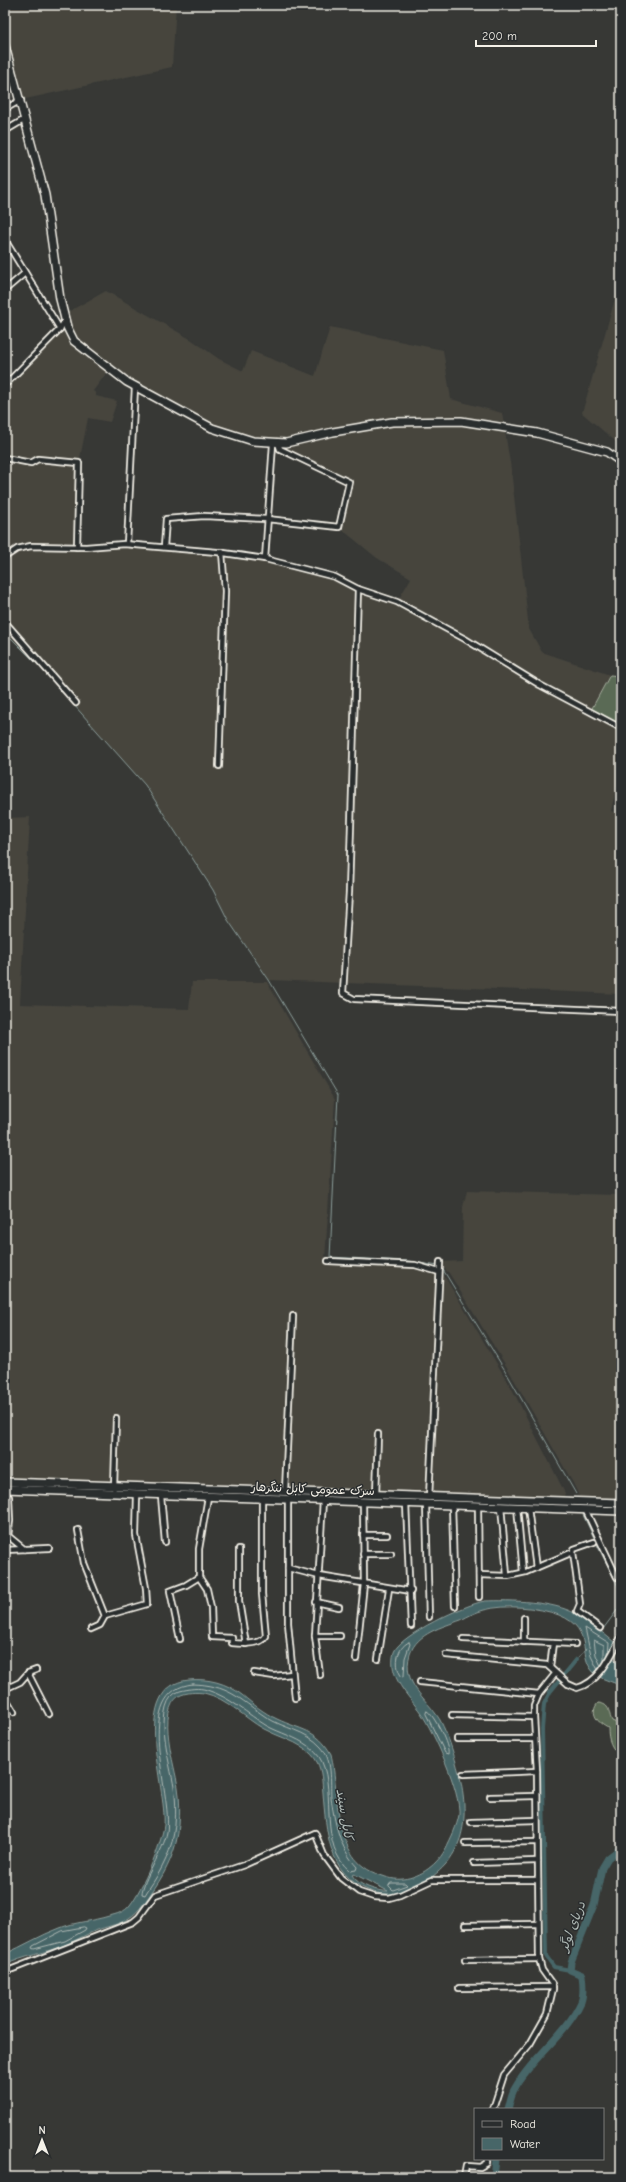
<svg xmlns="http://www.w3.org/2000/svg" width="626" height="2182" font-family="'Comic Neue','Playpen Sans Arabic',sans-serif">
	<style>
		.built { fill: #46453e; fill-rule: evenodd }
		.green { fill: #5a6b55; stroke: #a7ae9e }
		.water { fill: #476668; stroke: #8c9e9b; fill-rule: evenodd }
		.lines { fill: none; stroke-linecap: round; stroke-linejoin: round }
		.shore { stroke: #afb9b5; stroke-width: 1 }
		.stream { stroke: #8c9e9b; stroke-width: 1 }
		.canal { stroke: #476668; stroke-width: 4 }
		.river { stroke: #476668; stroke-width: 7 }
		.minor-casing { stroke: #f4f1e8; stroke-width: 8 }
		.highway-casing { stroke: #f4f1e8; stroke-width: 10 }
		.minor { stroke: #2a2d2e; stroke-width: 4.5 }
		.highway { stroke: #2a2d2e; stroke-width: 7 }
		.labels { text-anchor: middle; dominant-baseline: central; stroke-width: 3; stroke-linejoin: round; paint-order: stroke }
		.street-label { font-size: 12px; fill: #f4f1e8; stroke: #2a2d2e }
		.water-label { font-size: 13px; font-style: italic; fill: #afb9b5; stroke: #2a2d2e }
	</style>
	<rect width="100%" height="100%" fill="#373835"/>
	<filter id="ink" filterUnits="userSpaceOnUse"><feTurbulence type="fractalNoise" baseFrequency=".025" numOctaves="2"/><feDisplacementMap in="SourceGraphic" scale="8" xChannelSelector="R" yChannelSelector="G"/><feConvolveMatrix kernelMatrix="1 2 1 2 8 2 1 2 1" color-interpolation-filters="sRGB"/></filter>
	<g filter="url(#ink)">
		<g class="built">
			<polygon points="5,5 176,5 172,67 21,100 5,46"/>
			<polygon points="621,278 621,446 582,413"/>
			<path d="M106 291 192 340 219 359 243 371 251 351 315 376 330 327 443 350 451 399 502 413 511 469 529 629 542 652 610 675 591 709 621 727V768L611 811 621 814V994L269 980 228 920 213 890 145 785 42 669 5 632V385L60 329 64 314ZM109 370 212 428 278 444 280 449 349 482 339 527 377 558 411 578 397 602 358 589 335 577 265 559 124 544 77 547 79 463 88 418 110 422 117 401 96 396V393L93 391Z"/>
			<polygon points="30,817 20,1004 189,1009 192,982 267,982 335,1099 325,1260 439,1267 512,1389 565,1493 564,1497 217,1486 5,1478 5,818"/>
			<polygon points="467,1191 621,1195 621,1503 582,1502 573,1483 508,1369 449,1273 441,1266 440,1262 462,1261 463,1207"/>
		</g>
		<g class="green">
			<polygon points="610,675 621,676 621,727 591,710"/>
			<path d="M598 1703C611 1704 608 1713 612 1721L621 1725V1757C611 1748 608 1740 608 1728 598 1723 589 1713 598 1703Z"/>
		</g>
		<path class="water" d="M485 1601C510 1600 554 1601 576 1614 589 1622 602 1632 614 1642L612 1656 621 1667V1686C614 1682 604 1680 598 1676 574 1659 597 1630 559 1615 538 1607 506 1604 484 1610 476 1612 468 1616 461 1620 442 1627 417 1633 410 1654 401 1684 426 1697 440 1720 449 1737 454 1755 459 1773 471 1821 464 1862 417 1886 401 1894 385 1897 368 1890 328 1874 326 1830 323 1793 322 1782 322 1771 317 1762 314 1756 309 1752 304 1748 292 1740 277 1736 264 1729 244 1718 227 1698 204 1693 197 1692 186 1692 179 1696 156 1711 175 1766 178 1787 180 1799 180 1813 179 1825 177 1849 167 1870 154 1889 147 1899 139 1912 129 1918 121 1924 109 1926 100 1929 88 1933 77 1940 65 1945 45 1953 24 1956 5 1965V1954C23 1946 41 1935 60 1928 75 1922 93 1921 109 1916 117 1914 125 1912 130 1905 142 1890 162 1843 164 1825 167 1787 128 1686 189 1680 208 1678 227 1683 242 1695 253 1704 264 1713 277 1719 300 1730 317 1729 331 1754 340 1794 331 1860 380 1875 388 1878 395 1880 403 1879 421 1877 438 1864 446 1848 451 1838 457 1826 459 1815 461 1792 434 1733 421 1713 409 1696 387 1677 394 1652 400 1635 466 1604 485 1601ZM354 1874 388 1891C378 1892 357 1885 352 1875Z"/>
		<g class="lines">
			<g class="shore">
				<path d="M409 1642 410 1644 405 1658 404 1676 402 1677C394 1667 396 1648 409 1642Z"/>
				<polyline points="601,1666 596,1655 594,1640 604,1645 604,1661"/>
				<polyline points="598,1670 591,1656 585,1628 609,1643 608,1655"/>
				<path d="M193 1684C228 1685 238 1698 266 1717 284 1729 306 1730 321 1747 333 1760 330 1781 331 1797 334 1821 340 1849 357 1867L356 1870 350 1871C318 1845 336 1793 322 1762 319 1755 313 1750 308 1746 296 1737 280 1733 267 1726 247 1714 230 1697 207 1690 199 1687 189 1689 180 1691 150 1700 171 1767 174 1787 176 1799 176 1812 175 1824 173 1849 162 1870 148 1890L145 1895 142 1894C142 1881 164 1850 167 1832 173 1792 130 1690 193 1684Z"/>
				<path d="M427 1711C434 1714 450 1747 448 1754L445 1753 426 1714Z"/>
				<polygon points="391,1883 405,1883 407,1885 393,1890 389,1886"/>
				<polygon points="84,1927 86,1928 85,1930 65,1941 34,1949 32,1948 33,1946 62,1931"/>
			</g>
			<g class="stream">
				<polyline points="5,632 42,669 145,785 213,890 228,920 269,980 338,1095 330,1257 408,1261 438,1266"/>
				<polyline points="442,1268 506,1372 576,1494"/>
				<polyline points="583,1515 595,1540"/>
				<polyline points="596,1543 621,1592"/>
				<polyline points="600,1633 621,1605"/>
				<polyline points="577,1659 586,1649"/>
			</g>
			<polyline class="canal" points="570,1970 554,1967 546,1956 542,1729 544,1704 550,1692 577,1659"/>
			<g class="river">
				<path d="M508 2109C510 2102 511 2094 515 2088 532 2057 566 2035 581 2002 584 1994 583 1983 582 1975L570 1970 571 1962 594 1905 602 1868 608 1858 621 1848"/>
				<polyline points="494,2177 496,2159"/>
			</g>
			<g class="minor-casing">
				<g id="minor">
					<polyline points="5,109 21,100"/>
					<polyline points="5,131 25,119"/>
					<polyline points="5,240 60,329"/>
					<polyline points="5,290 25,273"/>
					<polyline points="5,385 60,329 65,320"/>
					<polyline points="5,458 31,463 38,459 79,463 77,547"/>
					<polyline points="127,544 135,387"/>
					<polyline points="164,547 166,519 204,516 267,519 339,527 349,482 280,449 278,443"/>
					<polyline points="5,557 17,549 31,546 86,547 124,544 217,552 265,559 335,577 358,589 397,602 465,639 540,685 621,728"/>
					<polyline points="265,559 273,444"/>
					<polyline points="358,589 349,892 343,993 354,999 621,1011"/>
					<polyline points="5,622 76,703"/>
					<polyline points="219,766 225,591 222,552"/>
					<polyline points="328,1261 415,1265 439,1272"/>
					<polyline points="114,1488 116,1418"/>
					<polyline points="285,1491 293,1316"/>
					<polyline points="376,1495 378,1434"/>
					<polyline points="161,1496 165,1542"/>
					<path d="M208 1497 199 1549V1577L207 1589 211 1607 212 1637 232 1638V1643C242 1644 261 1645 266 1636L262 1594V1498"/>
					<polyline points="429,1498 440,1262"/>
					<polyline points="288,1499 288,1623 295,1698"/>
					<polyline points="406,1503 411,1626"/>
					<polyline points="426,1504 429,1617"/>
					<polyline points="452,1504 455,1606"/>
					<polyline points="478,1506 479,1597"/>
					<polyline points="501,1506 507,1575"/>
					<polyline points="517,1507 523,1572"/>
					<polyline points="528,1508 536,1568"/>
					<polyline points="585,1509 617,1577"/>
					<polyline points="78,1530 84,1563 105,1616 100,1625 91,1629"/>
					<polyline points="7,1535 24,1549"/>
					<polyline points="363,1535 387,1535"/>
					<polyline points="8,1536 10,1521 9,1497"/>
					<polyline points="239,1549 239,1601 246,1644"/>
					<polyline points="5,1550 49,1548"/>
					<polyline points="573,1552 580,1604 577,1611 600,1628"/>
					<polyline points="363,1554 391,1554"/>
					<polyline points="288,1568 319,1576 411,1591"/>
					<polyline points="479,1575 508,1576 526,1572 573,1552 574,1549 594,1542"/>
					<polyline points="316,1602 339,1607"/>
					<polyline points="105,1616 147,1604 146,1588 136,1535 137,1495"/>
					<polyline points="315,1636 340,1636"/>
					<polyline points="180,1639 170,1591 186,1585 199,1577"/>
					<polyline points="463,1639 553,1643 550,1667"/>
					<polyline points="524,1642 524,1618"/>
					<polyline points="553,1643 575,1644"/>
					<path d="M446 1655 547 1665 568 1684 577 1688C600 1682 611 1656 621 1637"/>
					<polyline points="356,1659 364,1584 363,1502"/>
					<polyline points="378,1659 389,1589"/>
					<polyline points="28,1673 49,1714"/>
					<polyline points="254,1673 274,1676 292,1674"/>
					<polyline points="320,1675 315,1636 323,1500"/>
					<polyline points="420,1682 539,1694"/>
					<polyline points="5,1689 20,1682 28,1673 36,1670"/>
					<polyline points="5,1697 14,1712"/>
					<polyline points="452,1715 534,1717"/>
					<polyline points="457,1739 535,1739"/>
					<polyline points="463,1774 537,1771"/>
					<polyline points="490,1797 537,1796"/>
					<polyline points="471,1822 537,1820"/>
					<polyline points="465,1843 537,1842"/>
					<polyline points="474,1863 538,1861"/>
					<polyline points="465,1925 538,1924"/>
					<polyline points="465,1960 539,1959"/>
					<polyline points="5,1972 133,1922 139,1917 155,1895 244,1865 315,1833 324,1855 341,1878 359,1892 374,1897 389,1898 400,1895 432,1880 538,1880"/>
					<polyline points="459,1988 553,1987"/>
					<polyline points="493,2109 504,2075 530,2044 547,2014 553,1989 552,1984 542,1970 539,1959 537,1771 534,1717 534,1706 539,1694 555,1674"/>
					<polyline points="464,2177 466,2166 480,2167 487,2163 487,2159"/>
				</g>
			</g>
			<g class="highway-casing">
				<g id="highway">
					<polyline points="5,46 45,195 60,299 67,327 74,341 127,382 212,428 253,441 286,443 333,432 392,422 461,421 537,433 607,452 621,462"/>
					<polyline points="5,1482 621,1503"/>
					<polyline points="5,1489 621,1511"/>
				</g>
			</g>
			<use href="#minor" class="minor"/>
			<use href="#highway" class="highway"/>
		</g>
	</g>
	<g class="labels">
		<g class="street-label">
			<text transform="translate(313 1489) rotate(2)">سرک عمومی کابل ننگرهار</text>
		</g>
		<g class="water-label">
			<text transform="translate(345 1814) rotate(81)">کابل سيند</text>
			<text transform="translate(572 1926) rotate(-69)">دریای لوگر</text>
		</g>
	</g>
	<rect width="626" height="2182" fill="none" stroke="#2a2d2e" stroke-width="20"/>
	<rect x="10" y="10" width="606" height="2162" fill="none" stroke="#f4f1e8" stroke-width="1.5" filter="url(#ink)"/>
	<rect x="474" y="2108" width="130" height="52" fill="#2a2d2e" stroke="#7b7b78"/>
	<rect x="482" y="2121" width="20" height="6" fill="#2a2d2e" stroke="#7b7b78"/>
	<text x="510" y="2128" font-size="12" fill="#f4f1e8">Road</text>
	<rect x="482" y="2138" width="20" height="12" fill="#476668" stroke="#7b7b78"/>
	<text x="510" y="2148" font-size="12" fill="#f4f1e8">Water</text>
	<g transform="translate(42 2140)" stroke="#2a2d2e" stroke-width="3" paint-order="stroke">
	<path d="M0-3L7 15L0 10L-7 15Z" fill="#f4f1e8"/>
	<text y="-6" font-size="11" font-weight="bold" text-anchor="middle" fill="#f4f1e8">N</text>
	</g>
	<path d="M476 40v6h120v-6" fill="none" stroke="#f4f1e8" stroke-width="2"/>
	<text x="482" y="40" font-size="12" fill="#f4f1e8" stroke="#2a2d2e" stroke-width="3" paint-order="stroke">200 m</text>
</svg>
